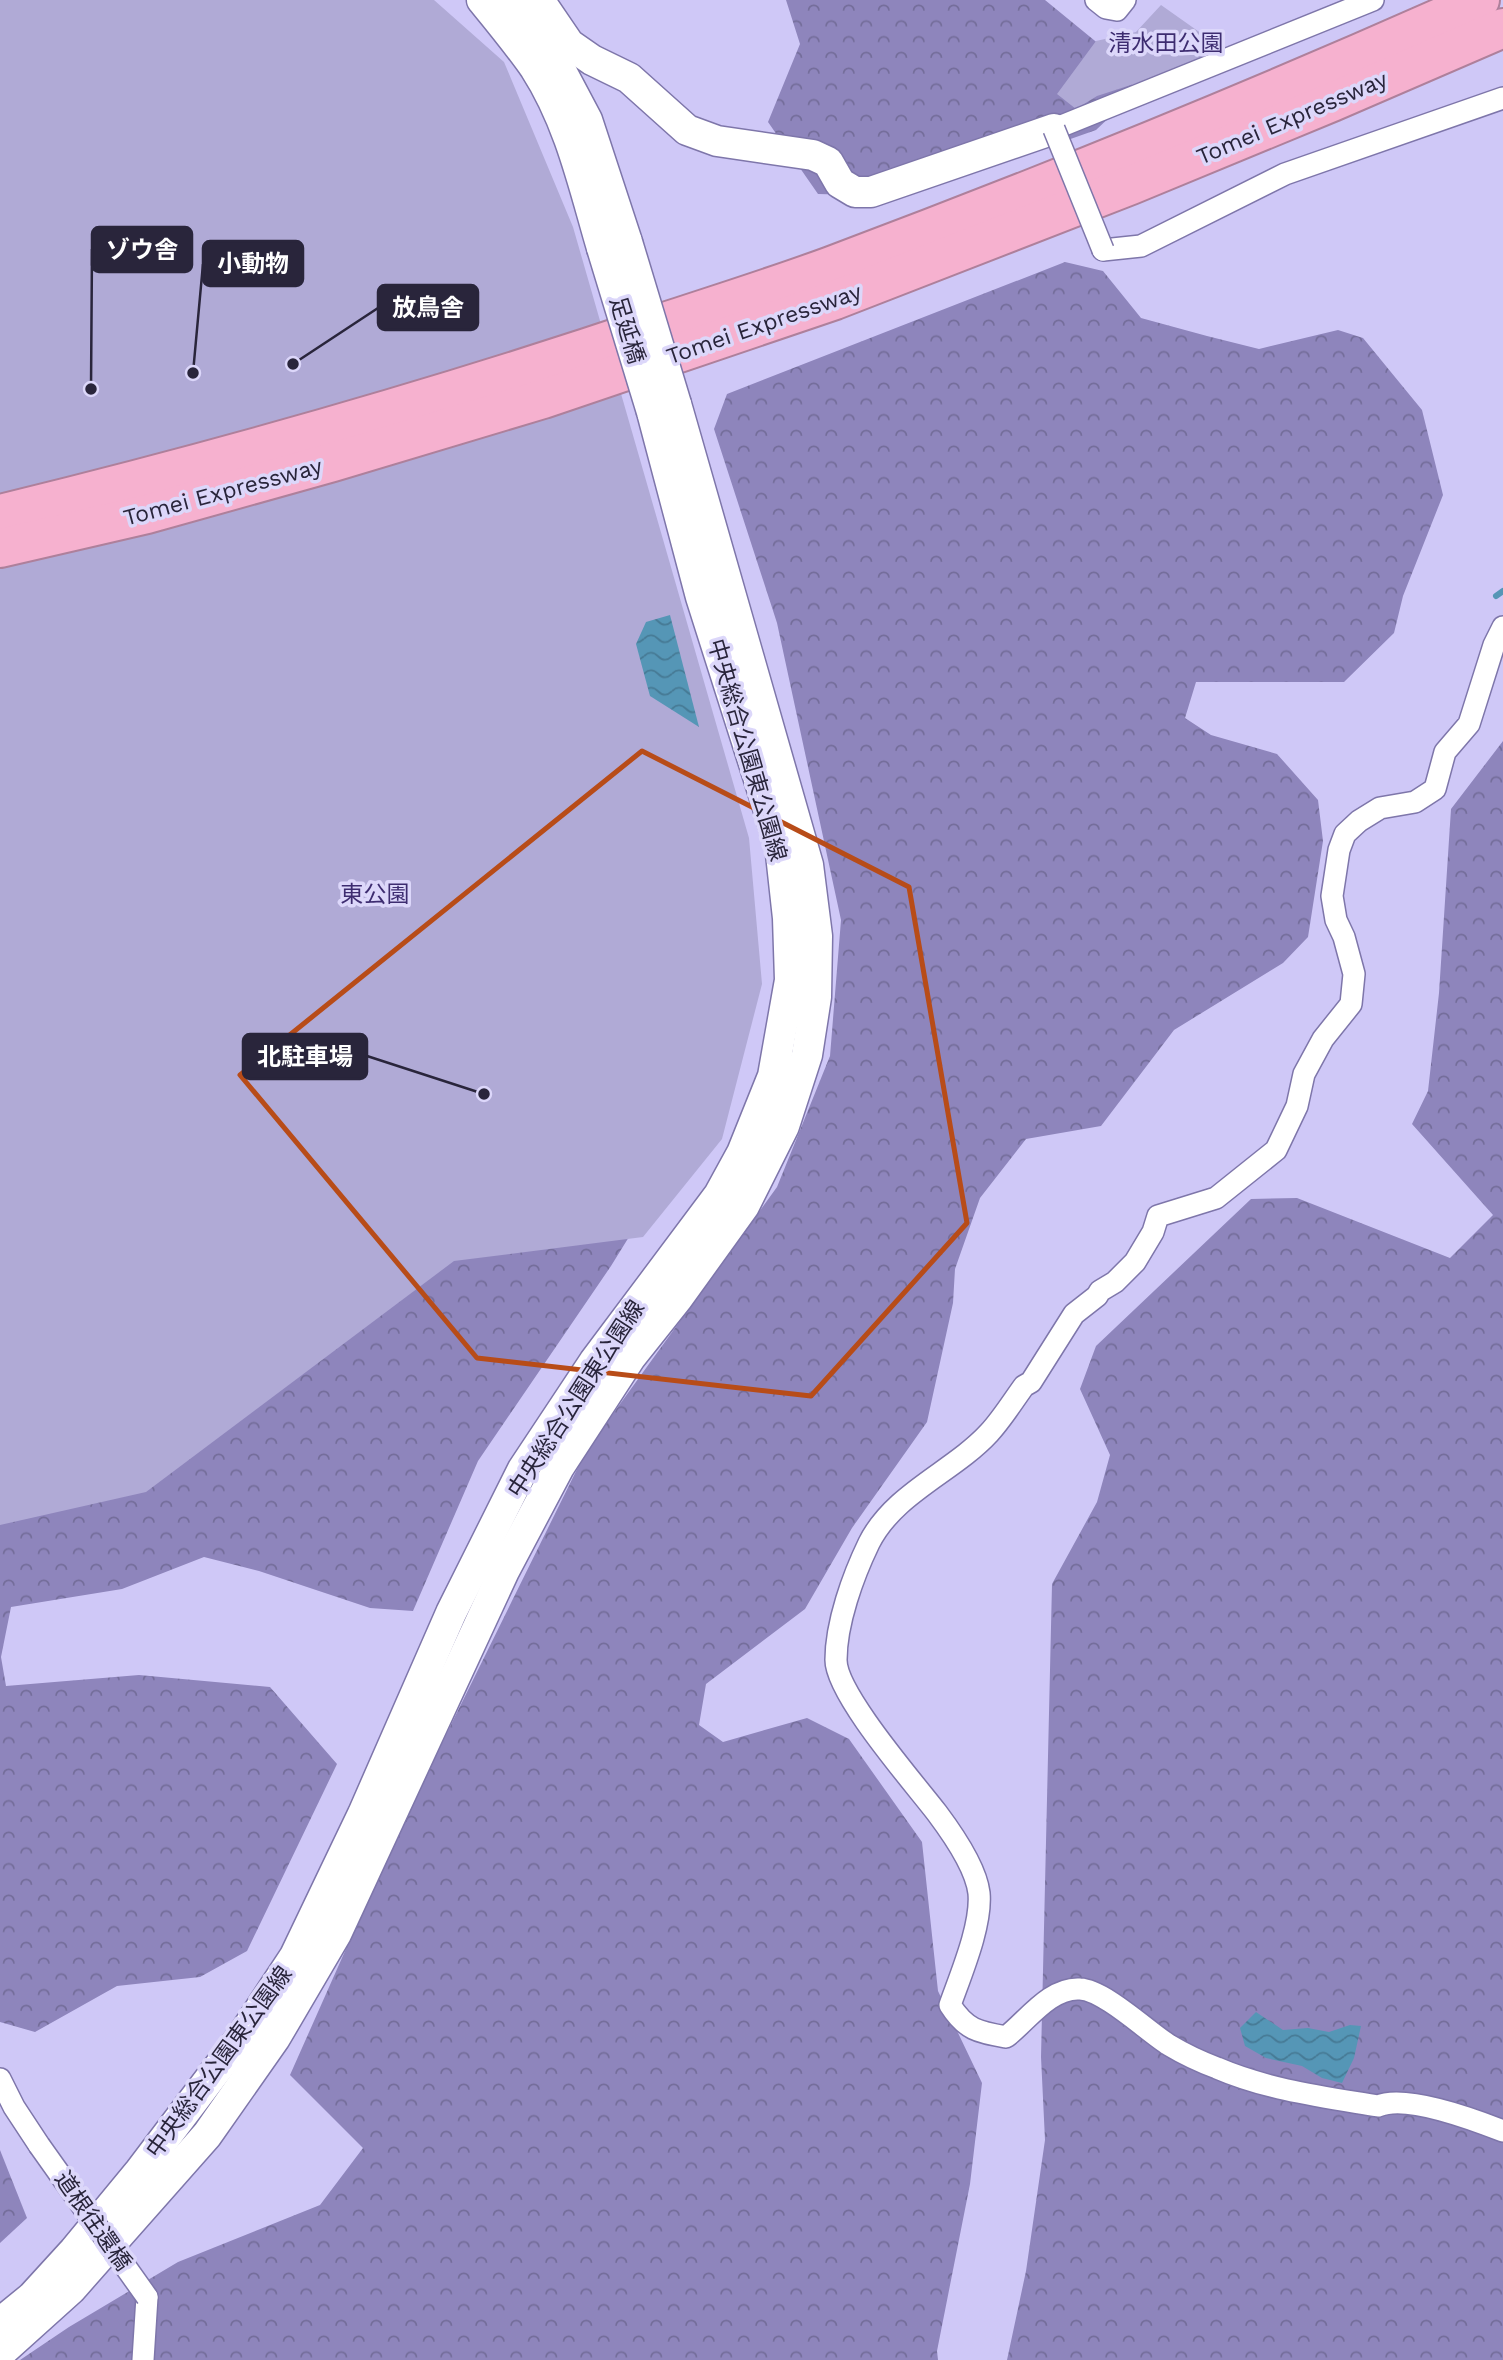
<svg xmlns="http://www.w3.org/2000/svg" width="1503" height="2360" font-family="'Work Sans','Noto Sans JP',sans-serif">
	<style>
		.forest { fill: url(#forest-crowns) }
		.park { fill: #b0aad6 }
		.water { fill: url(#water-waves) }
		.lines { fill: none; stroke-linecap: round; stroke-linejoin: round }
		.stream { stroke: #5596b6; stroke-width: 6 }
		.street-casing { stroke: #7e76aa; stroke-width: 24 }
		.secondary-casing { stroke: #7e76aa; stroke-width: 33 }
		.highway-casing { stroke: #ae809b; stroke-width: 42 }
		.street { stroke: #fff; stroke-width: 21 }
		.secondary { stroke: #fff; stroke-width: 30 }
		.highway { stroke: #f6b1cf; stroke-width: 38 }
		.street-bridge-casing { stroke: #7e76aa; stroke-width: 24; stroke-linecap: butt }
		.secondary-bridge-casing { stroke: #7e76aa; stroke-width: 33; stroke-linecap: butt }
		.street-bridge { stroke: #fff; stroke-width: 21 }
		.secondary-bridge { stroke: #fff; stroke-width: 30 }
		.marked { fill: none; stroke: #b84c18; stroke-width: 5; stroke-linejoin: round }
		.labels { text-anchor: middle; dominant-baseline: central; stroke-width: 7; stroke-linejoin: round; paint-order: stroke }
		.park-label { font-size: 23px; fill: #3d2c70; stroke: #dcd7fa }
		.street-label { font-size: 23px; fill: #29253b; stroke: #dcd7fa }
		.leader { fill: none; stroke: #29253b; stroke-width: 2.5 }
		.callout-dot { fill: #29253b; stroke: #dcd7fa; stroke-width: 2.5 }
		.callout { fill: #29253b; stroke: #29253b; stroke-width: 2.5 }
		.callout-label { font-size: 24px; text-anchor: middle; font-weight: bold; fill: #fff }
	</style>
	<defs>
		<pattern id="forest-crowns" width="20" height="18" patternUnits="userSpaceOnUse" patternTransform="scale(1.75)"><rect width="20" height="18" fill="#8e85bc"/><path d="M2 6a3 3 0 1 1 6 0M12 15a3 3 0 1 1 6 0" fill="none" stroke="#746d9a"/></pattern>
		<pattern id="water-waves" width="16" height="10" patternUnits="userSpaceOnUse" patternTransform="scale(1.75)"><rect width="16" height="10" fill="#5596b6"/><path d="M0 5q4-4 8 0t8 0" fill="none" stroke="#467a95"/></pattern>
	</defs>
	<rect width="100%" height="100%" fill="#cfc8f7"/>
	<g class="forest">
		<polygon points="786,0 1045,0 1133,72 1131,97 1096,130 1008,161 890,196 818,194 768,122 800,44"/>
		<polygon points="1065,262 1103,271 1141,318 1207,336 1259,349 1338,330 1363,338 1422,410 1443,495 1403,596 1394,633 1344,682 1196,682 1185,718 1211,735 1277,754 1318,800 1323,841 1308,937 1283,963 1174,1030 1101,1126 1026,1139 980,1198 955,1269 953,1303 927,1422 852,1528 805,1609 706,1684 699,1725 723,1742 807,1718 849,1739 922,1842 938,1991 982,2083 970,2184 937,2351 938,2360 20,2360 69,2327 178,2262 320,2205 363,2148 290,2075 397,1834 586,1451 777,1187 830,1056 841,920 777,623 714,429 727,394"/>
		<polygon points="0,700 684,1148 611,1266 478,1461 413,1611 370,1608 259,1571 204,1557 122,1589 11,1607 1,1657 6,1686 139,1675 270,1687 337,1764 247,1951 200,1977 117,1986 35,2032 0,2022"/>
		<polygon points="1503,741 1503,2360 1007,2360 1026,2271 1045,2140 1041,2057 1052,1584 1097,1502 1110,1455 1080,1389 1096,1346 1251,1199 1297,1198 1450,1258 1493,1215 1412,1124 1428,1091 1439,993 1451,809"/>
		<polygon points="0,2150 27,2218 0,2243"/>
	</g>
	<g class="park">
		<polygon points="0,0 434,0 504,62 573,227 749,838 762,984 722,1139 643,1237 454,1261 146,1492 0,1525"/>
		<polygon points="1161,5 1229,53 1097,96 1076,109 1057,94 1096,41 1136,32"/>
	</g>
	<g class="water">
		<polygon points="670,615 699,727 650,696 636,644 646,622"/>
		<polygon points="1256,2012 1283,2030 1308,2028 1329,2032 1350,2025 1361,2026 1354,2058 1342,2083 1322,2078 1302,2066 1266,2058 1245,2046 1240,2028"/>
	</g>
	<g class="lines">
		<polyline class="stream" points="1496,596 1503,591"/>
		<g class="street-casing">
			<g id="street">
				<polyline points="1096,0 1106,8 1117,10 1125,0"/>
				<polyline points="1054,129 1373,0"/>
				<polyline points="1103,250 1141,246 1285,174 1503,98"/>
				<path d="M1503 627 1494 645 1469 724 1445 752 1435 789 1415 802 1380 808 1359 821 1345 834 1339 850 1332 896 1336 920 1344 937 1354 974 1351 1004 1323 1039 1304 1074 1297 1106 1276 1150 1216 1198 1158 1216 1153 1232 1135 1262 1115 1282 1100 1291 1097 1296 1074 1314 1031 1382 1024 1386C1013 1401 1002 1419 989 1433 953 1472 894 1493 869 1543 853 1576 836 1623 836 1660 836 1694 914 1783 937 1813 952 1833 976 1868 979 1893 982 1925 961 1974 950 2005 966 2030 978 2032 1006 2037 1027 2021 1050 1987 1080 1989 1104 1990 1147 2031 1169 2045 1184 2054 1201 2062 1217 2068 1268 2090 1324 2097 1378 2106 1406 2094 1475 2120 1503 2131"/>
				<polyline points="0,2079 14,2107 39,2145"/>
				<polyline points="143,2360 147,2297"/>
			</g>
		</g>
		<g class="secondary-casing">
			<g id="secondary">
				<path d="M482 0C500 22 519 45 535 68 570 122 584 187 602 248"/>
				<polyline points="512,0 551,52 587,120 627,242"/>
				<polyline points="539,0 569,44 592,60 629,78 687,130 717,141 813,155 828,162 840,183 855,192 871,192 1054,129"/>
				<polyline points="0,2323 32,2297 74,2251 140,2171 243,2035 295,1956 363,1814 451,1613 523,1469 594,1362 719,1195 742,1153 773,1076 790,980 788,918 780,845 701,597 652,412"/>
				<polyline points="0,2353 71,2289 207,2135 275,2038 336,1934 504,1571 559,1467 630,1358 677,1299 744,1206 784,1126 807,1055 816,997 817,936 808,865 676,404"/>
			</g>
		</g>
		<g class="highway-casing">
			<g id="highway">
				<path d="M0 514C222 460 442 397 659 324 716 305 774 287 831 266 1050 184 1266 96 1480 0"/>
				<polyline points="0,548 147,514 333,462 543,399 835,300 1131,185 1332,102 1503,28"/>
			</g>
		</g>
		<use href="#street" class="street"/>
		<use href="#secondary" class="secondary"/>
		<use href="#highway" class="highway"/>
		<g class="street-bridge-casing">
			<g id="street-bridge">
				<polyline points="1054,129 1103,250"/>
				<polyline points="39,2145 147,2297"/>
			</g>
		</g>
		<g class="secondary-bridge-casing">
			<g id="secondary-bridge">
				<polyline points="627,242 676,404"/>
				<polyline points="602,248 652,412"/>
			</g>
		</g>
		<use href="#street-bridge" class="street-bridge"/>
		<use href="#secondary-bridge" class="secondary-bridge"/>
	</g>
	<path class="marked" d="M642 751 909 887 967 1223 811 1396 477 1358 240 1075Z"/>
	<g class="labels">
		<g class="park-label">
			<text x="1166" y="43">清水田公園</text>
			<text x="375" y="894">東公園</text>
		</g>
		<g class="street-label">
			<text transform="translate(1292 118) rotate(-23)">Tomei Expressway</text>
			<text transform="translate(764 324) rotate(-19)">Tomei Expressway</text>
			<text transform="translate(627 330) rotate(73)">足延橋</text>
			<text transform="translate(223 492) rotate(-15)">Tomei Expressway</text>
			<text transform="translate(747 750) rotate(74)">中央総合公園東公園線</text>
			<text transform="translate(576 1399) rotate(-57)">中央総合公園東公園線</text>
			<text transform="translate(219 2062) rotate(-54)">中央総合公園東公園線</text>
			<text transform="translate(93 2221) rotate(55)">道根往還橋</text>
		</g>
	</g>
	<path class="leader" d="M91 389L92 249M193 373L203 264M293 364L378 308M484 1094L367 1056"/>
	<g class="callout-dot">
		<circle cx="91" cy="389" r="7"/>
		<circle cx="193" cy="373" r="7"/>
		<circle cx="293" cy="364" r="7"/>
		<circle cx="484" cy="1094" r="7"/>
	</g>
	<g class="callout">
		<rect x="92" y="227" width="100" height="45" rx="7"/>
		<rect x="203" y="241" width="100" height="45" rx="7"/>
		<rect x="378" y="285" width="100" height="45" rx="7"/>
		<rect x="243" y="1034" width="124" height="45" rx="7"/>
	</g>
	<g class="callout-label">
		<text x="142" y="258">ゾウ舎</text>
		<text x="253" y="272">小動物</text>
		<text x="428" y="316">放鳥舎</text>
		<text x="305" y="1065">北駐車場</text>
	</g>
</svg>
